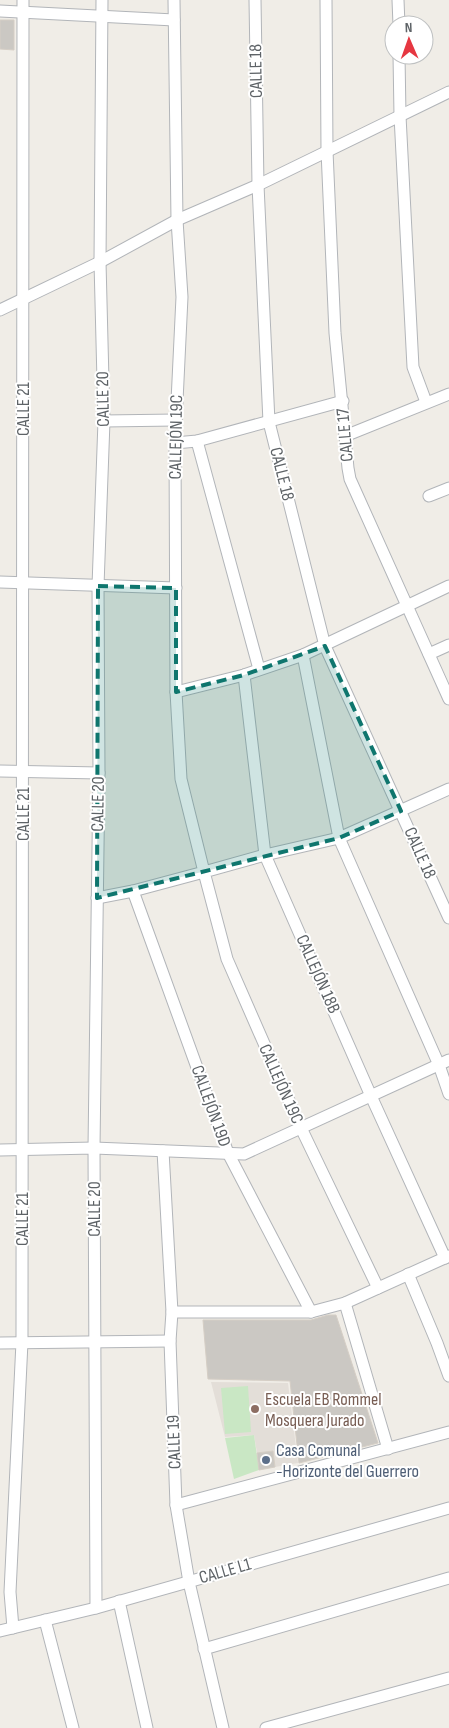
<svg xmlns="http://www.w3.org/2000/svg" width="449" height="1728" font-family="'Sofia Sans Condensed',sans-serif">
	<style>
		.education { fill: #e3ded8 }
		.green { fill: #c9e7c4 }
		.building { fill: #cbc8c3; stroke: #d5cec5 }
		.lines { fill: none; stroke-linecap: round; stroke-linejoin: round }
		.street-casing { stroke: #b2b5b9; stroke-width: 13 }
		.street { stroke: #fff; stroke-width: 11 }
		.marked { fill: #0f766e; fill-opacity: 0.2; stroke: #0f766e; stroke-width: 4; stroke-dasharray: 10 6; stroke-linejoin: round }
		.education-dot { fill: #8d6e63; stroke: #fff; stroke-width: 2 }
		.service-dot { fill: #5c6f8a; stroke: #fff; stroke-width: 2 }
		.labels { text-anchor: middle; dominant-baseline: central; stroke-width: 4; stroke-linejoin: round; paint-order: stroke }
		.street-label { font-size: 18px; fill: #5e6367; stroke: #fff }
		.education-label { font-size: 18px; fill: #785e54; stroke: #fff; text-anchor: start }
		.service-label { font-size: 18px; fill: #4e5e75; stroke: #fff; text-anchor: start }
	</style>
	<rect width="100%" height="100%" fill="#f0ede7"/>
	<polygon class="education" points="211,1382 288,1383 298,1463 275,1467 273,1451 257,1453 254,1435 225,1437"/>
	<g class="green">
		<polygon points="248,1386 251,1432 225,1434 221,1388"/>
		<polygon points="254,1435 259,1470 234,1479 225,1438"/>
	</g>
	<g class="building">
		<polygon points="0,20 14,20 14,50 0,49"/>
		<polygon points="328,1315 336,1315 378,1443 299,1463 290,1381 208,1379 203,1320 311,1320"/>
		<polygon points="273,1451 275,1467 259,1470 257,1453"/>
	</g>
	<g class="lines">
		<g class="street-casing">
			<g id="street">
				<polyline points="255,0 258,185 269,422 325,646 449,918"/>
				<polyline points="326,0 327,151 335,333 348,468 350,479 449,699"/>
				<polyline points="398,0 399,25"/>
				<polyline points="0,11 174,20"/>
				<polyline points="399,55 400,116 413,367 426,402"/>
				<polyline points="0,310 100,262 177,220 258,185 449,92"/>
				<polyline points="104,421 176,420"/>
				<polyline points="345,436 449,394"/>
				<polyline points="197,441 259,669"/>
				<polyline points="175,443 197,441 343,401"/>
				<polyline points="429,496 449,488"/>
				<polyline points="0,582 176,588"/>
				<polyline points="429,654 449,645"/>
				<polyline points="303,655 339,838 439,1065 449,1094"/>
				<polyline points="244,675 265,855 371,1096 445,1258"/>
				<polyline points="176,692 244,675 303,655 449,586"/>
				<polyline points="0,771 99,773"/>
				<polyline points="133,891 228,1153 311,1312"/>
				<polyline points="97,898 133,891 204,872 181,779 176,692 175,443 182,297 177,220 174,0"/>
				<polyline points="0,1150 94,1148 244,1154 449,1060"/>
				<polyline points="163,1151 172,1312 170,1341 176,1505 189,1582 223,1728"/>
				<polyline points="408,1274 437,1343 449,1376"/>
				<polyline points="378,1288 301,1128 227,959 204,872 265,855 339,838 449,789"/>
				<polyline points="345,1303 388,1449"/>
				<polyline points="172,1312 311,1312 345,1303 449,1256"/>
				<polyline points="0,1343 170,1341"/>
				<polyline points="176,1505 449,1432"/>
				<polyline points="119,1601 147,1728"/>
				<polyline points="96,1608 94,1148 99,773 98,586 104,421 100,262 102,0"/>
				<polyline points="45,1620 73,1728"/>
				<polyline points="13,1628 10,1592 22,1342 23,0"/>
				<polyline points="0,1631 96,1608 449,1508"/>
				<polyline points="204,1649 449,1578"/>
				<polyline points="266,1728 449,1678"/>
			</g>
		</g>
		<use href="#street" class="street"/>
	</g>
	<path class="marked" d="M98 586 176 588V692L244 675 325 646 401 811 339 838 97 898Z"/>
	<circle class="education-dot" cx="255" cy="1409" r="5"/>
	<circle class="service-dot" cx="266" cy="1460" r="5"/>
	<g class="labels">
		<g class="street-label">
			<text transform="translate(256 71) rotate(-91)">CALLE 18</text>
			<text transform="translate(103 399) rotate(-91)">CALLE 20</text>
			<text transform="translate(23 409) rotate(-90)">CALLE 21</text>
			<text transform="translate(345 435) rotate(-95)">CALLE 17</text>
			<text transform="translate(176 437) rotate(-89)">CALLEJÓN 19C</text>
			<text transform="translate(282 474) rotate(76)">CALLE 18</text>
			<text transform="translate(98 804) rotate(-89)">CALLE 20</text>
			<text transform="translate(23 814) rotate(-90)">CALLE 21</text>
			<text transform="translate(420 853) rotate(66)">CALLE 18</text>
			<text transform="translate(318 974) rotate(66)">CALLEJÓN 18B</text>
			<text transform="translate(281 1084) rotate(66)">CALLEJÓN 19C</text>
			<text transform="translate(211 1106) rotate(70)">CALLEJÓN 19D</text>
			<text transform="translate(94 1209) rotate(-90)">CALLE 20</text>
			<text transform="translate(22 1219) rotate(-90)">CALLE 21</text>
			<text transform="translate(174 1442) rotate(-92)">CALLE 19</text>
			<text transform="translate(225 1571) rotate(-16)">CALLE L1</text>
		</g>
		<g class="education-label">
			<text x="265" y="1399">Escuela EB Rommel<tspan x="265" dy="21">Mosquera Jurado</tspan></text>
		</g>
		<g class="service-label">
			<text x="276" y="1450">Casa Comunal<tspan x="276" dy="21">-Horizonte del Guerrero</tspan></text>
		</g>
	</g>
	<g transform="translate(409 40) rotate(358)"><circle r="24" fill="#ffffff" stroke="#bfc1c2"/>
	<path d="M0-4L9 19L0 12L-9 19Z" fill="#e63741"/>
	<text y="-8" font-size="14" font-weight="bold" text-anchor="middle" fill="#5e6367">N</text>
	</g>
</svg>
